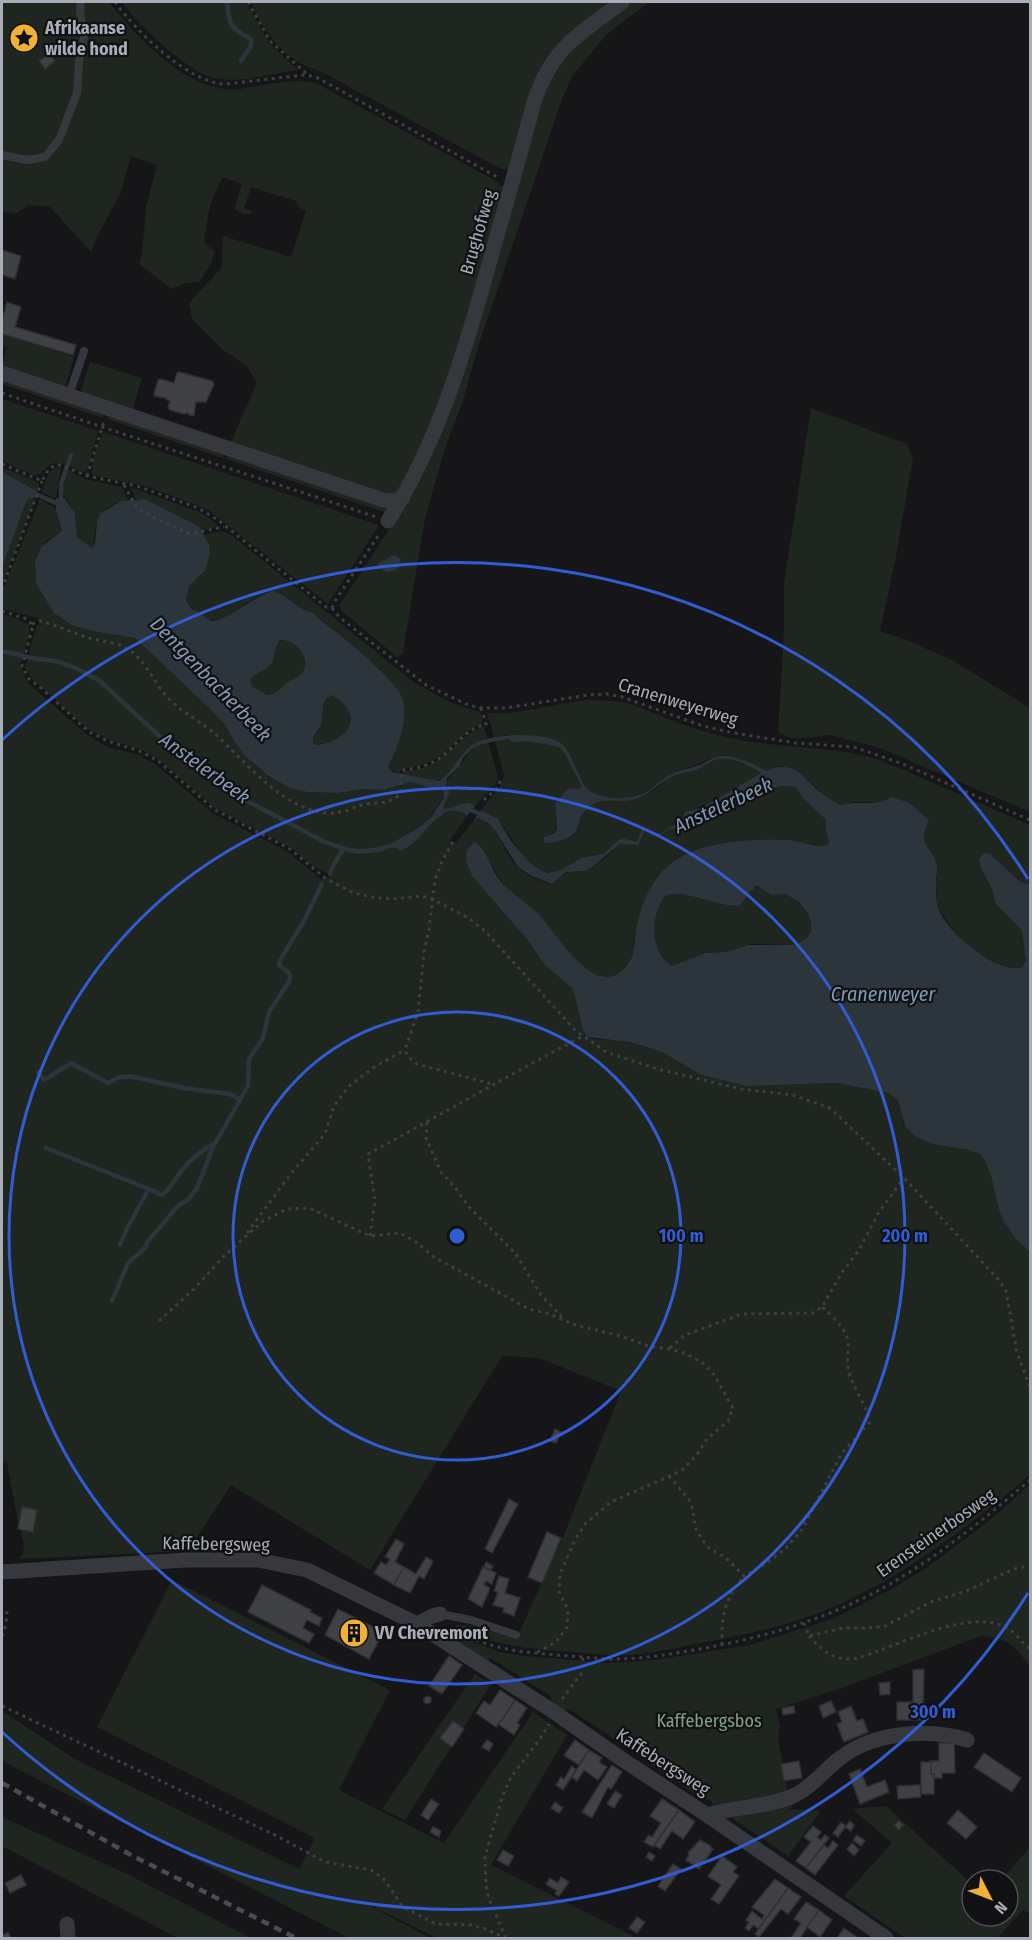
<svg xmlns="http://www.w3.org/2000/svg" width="1032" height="1940" font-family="'Fira Sans Condensed',sans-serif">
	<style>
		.green { fill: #1e261f }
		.water { fill: #2c353c; fill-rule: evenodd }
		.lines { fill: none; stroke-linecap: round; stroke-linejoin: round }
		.stream { stroke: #2c353c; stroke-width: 4.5 }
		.building { fill: #404145; stroke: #303034; stroke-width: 1.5 }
		.path { stroke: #3d3f44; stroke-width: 3; stroke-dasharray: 3 4.5; stroke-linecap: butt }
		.service { stroke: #37383d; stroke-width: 8 }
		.minor { stroke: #37383d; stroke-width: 15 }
		.rail { stroke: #4a4c52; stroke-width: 4.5; stroke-dasharray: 8 6; stroke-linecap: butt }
		.ring { fill: none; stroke: #325cd3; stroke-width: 3 }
		.labels { text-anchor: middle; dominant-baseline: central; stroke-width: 4.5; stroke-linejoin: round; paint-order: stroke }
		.poi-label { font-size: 18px; font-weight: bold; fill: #a8adb8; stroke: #111113; text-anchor: start }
		.street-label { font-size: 18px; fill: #a8adb8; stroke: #111113 }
		.park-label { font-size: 18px; fill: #7fa381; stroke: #111113 }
		.water-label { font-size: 20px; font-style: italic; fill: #7f9bb3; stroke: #111113 }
		.centre { fill: #325cd3; stroke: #111113; stroke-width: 3 }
		.ring-label { font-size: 18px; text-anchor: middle; font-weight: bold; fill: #325cd3; stroke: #111113; stroke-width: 4.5; stroke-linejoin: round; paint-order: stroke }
	</style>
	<rect width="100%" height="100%" fill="#161618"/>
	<g class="green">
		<path d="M2 2H109C137 38 189 94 239 89 264 86 291 77 316 83L494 180 503 187 504 191 444 394 401 491 393 496 230 444 257 383 246 365 223 350 192 319 189 303 222 267 223 236 291 257 306 211 297 206 296 201 251 187 244 208 252 211 251 214H244L234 209 242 184 223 177C209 202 208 214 204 242L215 252 210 266 199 282 185 283 172 289 139 264 142 255 146 207 157 165 131 156 121 192 96 239 91 252 50 207 29 205 15 214 2 211Z"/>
		<path d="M122 2H246L270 44 298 70C271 73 242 84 214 78 189 73 136 23 122 2Z"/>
		<path d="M251 2H612L568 36 510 166 508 169H501L322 72C286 62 265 35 251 2Z"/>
		<polygon points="629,2 649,2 607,34 573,75 563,96 478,347 462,404 449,437 443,455 425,518 403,653 397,657 342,611 339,606 405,505 549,76 588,34"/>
		<polygon points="2,334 74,357 66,385 62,388 2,367 7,347 2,345"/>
		<polygon points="90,362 142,378 132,411 83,395 81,390"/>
		<polygon points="2,379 105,413 103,418 2,384"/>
		<path d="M2 399 98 431 87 471 83 472C72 468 58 457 47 467 42 472 41 474 35 476L2 461Z"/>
		<polygon points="811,408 907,444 913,458 895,562 880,631 904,639 952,660 1030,708 1030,812 880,748 830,735 794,739 778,733 784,630 784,584"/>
		<polygon points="109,414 225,453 223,458 107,419"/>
		<polygon points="103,432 379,525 328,604 207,509 145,486 92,475 93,459"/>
		<polygon points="228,454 390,506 387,513 226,459"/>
		<polygon points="2,467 34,480 39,485 37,491 2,472"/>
		<polygon points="56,467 61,468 56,498 42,493 42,490 49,473"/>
		<path d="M68 470 85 479 122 487 128 500C110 502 96 515 95 533 94 539 95 542 92 548L77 537 75 513 63 494V484Z"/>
		<polygon points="130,487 202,513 219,526 201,530 196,525 145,499 136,499"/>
		<polygon points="29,498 34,498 35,500 2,585 2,568 26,502"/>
		<path d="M40 499 55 508 62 532 49 539 41 547 36 556 35 577 61 619 71 625 92 631 135 638 212 711 225 725 234 741 245 756 266 775 289 788 307 792 338 793 364 789 383 790 400 785V789L402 784 410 782 444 791V798L425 823 383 849 396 848 400 851C423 842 433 810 459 810L467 816 450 840 455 844 473 821 478 818C500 827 503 851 517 867 526 876 541 881 552 884L567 872 584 871 591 868 603 860 620 844 624 843 635 846 645 830 656 836 668 830 695 824 707 815 780 786 796 787 802 797 826 820V831L829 844C818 848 801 841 789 840 758 838 708 841 681 856 657 869 643 897 638 923 635 935 635 948 631 959 629 965 625 969 620 973 592 991 558 939 544 921 535 909 521 901 510 891 499 880 493 867 485 853L469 870 526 938 546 966 573 989 583 1030 593 1039 618 1040 647 1047 664 1053 699 1074 746 1086 837 1083 889 1093 898 1100 902 1112 903 1123 916 1137 932 1144 969 1150 980 1154 985 1161 991 1176 999 1210 1004 1222 1009 1230 1030 1252V1475C971 1524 910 1572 840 1604 796 1624 747 1635 700 1643 681 1647 662 1651 642 1654 618 1657 594 1654 570 1652 531 1649 491 1646 456 1627V1625L474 1626 516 1639 564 1535 621 1391 539 1358 502 1356 370 1570 231 1485 188 1551 19 1559 23 1553 24 1544 18 1522 7 1463 2 1461V614L21 620 29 625V636L20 665 27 682 86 734 107 747 139 755 155 764 214 814 288 852 321 879 332 876 311 865 291 848 216 809 158 759 137 748 113 741 89 730 31 678 25 667 36 627 40 622 38 618 3 609 2 607V592Z"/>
		<path d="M221 531 230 534 415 683 451 703 480 712 483 723C468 729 460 738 449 749 436 762 419 767 401 769L400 773 390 770 388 767C427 689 384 675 331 628 325 622 318 619 313 612 300 612 287 594 271 591L258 596 226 617 217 621 210 620 187 604 186 597 189 586 191 583 201 576 210 553 209 544 204 535Z"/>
		<path d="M280 640C295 639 312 658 302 673 298 679 291 679 286 683 279 689 277 695 267 695L252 686 250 680C258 670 259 674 267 668 276 662 274 649 280 640Z"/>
		<path d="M331 695C368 713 349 740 316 745L313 743V737L321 725 324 701Z"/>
		<path d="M585 700C594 700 603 700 613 701 631 702 648 711 665 718 686 726 708 733 730 738 780 749 831 745 880 760L1030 825V885L1019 881 990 854 979 861 993 891 995 903 1022 931 1026 956 1025 964 1018 970 1000 965 975 951 962 940 947 922 937 905 936 880 938 868 924 843 925 828 884 802H854L841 805 822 794 809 780 783 766C778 767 769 771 765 770 747 767 733 748 712 758 698 764 683 769 669 776 660 780 654 787 646 791 629 800 598 802 585 786 578 774 574 759 565 748 553 733 511 734 494 737L487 713H511Z"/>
		<path d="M484 726 487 738 477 742 442 779 435 781 402 775 403 771C445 769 450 740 484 726Z"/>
		<path d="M508 739C524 743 553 737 564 752 571 761 574 773 580 783L581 787 580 789C568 788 562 794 555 803L556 831 544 837C589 849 569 818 593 804 607 795 633 798 648 793 655 791 661 784 667 780 675 774 684 774 693 771 701 768 709 761 718 759 733 755 749 766 761 773L699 809 686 811 679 822 660 834 644 828 641 831 637 843 621 838C614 843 611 850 604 854 596 858 588 855 581 858 572 862 565 870 556 872 530 880 513 837 500 822 494 816 489 814 481 810L499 788 504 776 495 741Z"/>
		<path d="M488 742 498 778 494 786 475 806 469 802 445 809 443 807 450 792C441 781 452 776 458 768 469 754 470 747 488 742Z"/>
		<path d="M758 887 768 893 788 895 804 907 810 919 811 925V931L806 939 794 945 751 944 726 952 705 953 672 966C650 953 650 916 665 896 683 888 718 907 740 906L751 890 757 891 753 888Z"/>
		<path d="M1030 1484V1667C1014 1644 1010 1640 981 1636L839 1689 776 1709 780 1727 778 1740 788 1792 762 1799 712 1805V1801L702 1799 570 1709 562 1711 551 1703V1696L490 1658 488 1661 432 1627 433 1625 499 1652 525 1656 611 1663 654 1660 750 1645 833 1619 890 1590 928 1567 995 1516Z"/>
		<polygon points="172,1580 390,1690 339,1790 444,1843 533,1712 567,1735 491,1865 637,1938 437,1938 355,1898 430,1938 349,1938 2,1761 2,1711 75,1759 299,1869 315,1838 97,1727"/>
		<polygon points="475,1674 491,1684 405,1820 382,1809"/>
		<polygon points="799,1799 789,1809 821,1811 788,1856 729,1816"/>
		<polygon points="886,1806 972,1884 972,1916 1008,1916 1008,1880 1001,1880 1030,1847 1030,1914 1023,1910 997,1938 905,1938 844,1896 892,1843 853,1809"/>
		<polygon points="2,1817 129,1875 251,1938 178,1938 2,1846"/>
	</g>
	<g class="water">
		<polygon points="2,472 37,491 34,498 29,498 26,502 2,568"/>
		<path d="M56 498H64L75 513 77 537 92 548 95 543 97 522 100 514 121 501 145 499 196 525 200 528 209 544 210 553 205 571 189 586 186 601 192 609C200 611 204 618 212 621 222 623 257 595 272 591 287 594 300 612 313 612L317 617C336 632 398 679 403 700 408 724 398 746 388 767L392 772 439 781C453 772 460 753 473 744 489 733 550 731 563 745 573 756 577 773 585 786 598 802 633 801 649 790 657 784 663 778 672 774 682 769 692 768 702 764 708 761 712 757 719 756 735 754 753 764 767 771 791 758 804 777 820 792 826 797 834 801 841 805 859 800 877 807 892 797L909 803 929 820C916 849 933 844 937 866 938 871 936 876 936 880 936 887 936 897 937 904 942 929 995 973 1021 968L1026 961 1022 931 995 903 993 891 980 866 979 859 984 853 990 854 1019 881 1030 885V1252L1016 1239 1004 1222 999 1210 991 1176 985 1161 980 1154 969 1150 932 1144 916 1137 905 1126 898 1100 888 1093 837 1083 746 1086 699 1074 664 1053 647 1047 629 1042 588 1037 583 1030 573 989 546 966 526 938 473 877 466 863 467 850 474 842C488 850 490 867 499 879 511 895 530 904 543 919 559 938 595 998 624 969 636 958 634 941 637 926 642 899 656 869 682 856 709 841 758 838 789 840 801 841 818 849 829 844L826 831V820L802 797 796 787 780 786 707 815 695 824 668 830 660 836 645 830 638 845 620 844 591 868 584 871 566 872 552 884 530 875 518 867 496 832 488 823 478 818 473 821 481 810 498 819 511 841 528 861 538 869 547 873 561 870 581 858 603 854 621 838 637 842 641 831 644 828 660 834 679 822 686 811 699 809 761 773C749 766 733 756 718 759 709 761 702 768 693 771 684 773 676 774 668 779 655 787 647 796 632 800 620 803 603 797 592 805 568 821 592 837 548 843L544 842V837L555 833 557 829 555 803 569 788 580 789 581 787 580 783 564 752 559 747 528 741 514 742 508 739 482 744 472 749 463 758 459 767 447 778 446 787 450 792 443 807 445 809 469 802 475 806 467 816C443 793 422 845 400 851L396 848 382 849 421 826 431 817 444 798V791L410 782 383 790 364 789 338 793 307 792 289 788 267 775 245 756 234 741 225 725 212 711 135 638 92 631 71 625 54 613 36 583 35 561 41 547 62 531 56 511ZM280 640C295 639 312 658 302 673 298 679 291 679 286 683 279 689 277 695 267 695L252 686 250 680C258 670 265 672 271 664 276 657 274 648 280 640ZM331 695C367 713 349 741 316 745L313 743V737L321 725 324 701ZM757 886 771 895 786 894 800 903 807 912 811 922V931L806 939 794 945H748L726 952 705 953 672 966C650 953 650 916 665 896 682 888 718 907 740 906L751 890 757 891 753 888Z"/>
		<polygon points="394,555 401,559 397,570 387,572 377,567 379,563"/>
	</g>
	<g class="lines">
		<g class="stream">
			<path d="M227 2C230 28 229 26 251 39V46L241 61"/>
			<polyline points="36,494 56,503"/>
			<polyline points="61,504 61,484 71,455"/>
			<path d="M2 651 32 658 55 661 71 666 99 680 171 747 230 792 323 841C347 851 362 855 387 847"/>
			<polyline points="467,808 484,816"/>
			<polyline points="330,874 333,866 344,848"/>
			<polyline points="38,1072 44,1080 71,1063 108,1083 120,1077 133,1077 184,1088 230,1094 240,1099"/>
			<polyline points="46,1148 149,1189"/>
			<path d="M120 1245 127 1228 149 1189 162 1195C171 1189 176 1177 183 1169 192 1158 201 1151 213 1144"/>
			<polyline points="112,1301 128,1263 145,1248 148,1241 155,1233 178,1206 189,1199 197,1188 213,1147 248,1086 249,1059 263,1038 269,1012 290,980 290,974 279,965 280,960 304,921 322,884"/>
		</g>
	</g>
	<g class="building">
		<polygon points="49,54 55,61 45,69 39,61"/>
		<polygon points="2,250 21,256 15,279 2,275"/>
		<polygon points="7,302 21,307 15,327 76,345 73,355 2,334 2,320"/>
		<polygon points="179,372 212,381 214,384 206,402 196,402 194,415 191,416 187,413 184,414 170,410 168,407 170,401 165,398 155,396 154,394 158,380 161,379 174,383 177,373"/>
		<polygon points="555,1429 561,1432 556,1443 550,1441"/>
		<polygon points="509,1499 518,1504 492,1553 485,1549"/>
		<polygon points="22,1507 37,1510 33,1532 18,1529"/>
		<polygon points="547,1532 561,1538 542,1583 528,1577"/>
		<polygon points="396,1539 404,1544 395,1562 404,1567 394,1585 374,1573 381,1562 386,1565 390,1559 385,1557"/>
		<polygon points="426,1557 433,1561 424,1579 419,1576 410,1593 394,1585 404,1567 416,1574"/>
		<polygon points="486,1562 493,1566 491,1570 484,1567"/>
		<polygon points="483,1567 496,1573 492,1584 486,1581 484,1585 490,1588 482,1607 468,1599"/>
		<polygon points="499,1576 509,1579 505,1593 520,1598 514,1616 503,1612 504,1608 493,1605 498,1592 494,1591"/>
		<polygon points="262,1585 311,1610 310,1612 322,1618 319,1626 307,1620 303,1628 314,1634 309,1643 248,1612"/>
		<polygon points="338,1609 383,1632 369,1659 325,1635"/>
		<polygon points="449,1656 462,1665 442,1694 429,1686"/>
		<polygon points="924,1669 923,1720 897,1720 897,1702 913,1702 913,1670"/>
		<polygon points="890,1682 890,1694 880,1695 879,1683"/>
		<polygon points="500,1690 515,1700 503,1719 496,1727 476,1713 484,1701 490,1705"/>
		<polygon points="428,1696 431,1698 431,1702 427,1704 424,1702 424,1698"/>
		<polygon points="515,1700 527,1708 517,1723 520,1725 514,1735 498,1724 503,1719"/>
		<polygon points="831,1701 836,1712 823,1718 819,1706"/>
		<polygon points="794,1706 795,1713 783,1715 782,1708"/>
		<polygon points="851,1706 857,1721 863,1719 868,1732 844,1742 837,1724 842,1722 838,1712"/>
		<polygon points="453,1721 464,1729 452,1747 440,1738"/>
		<polygon points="487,1740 493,1744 489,1751 482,1747"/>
		<polygon points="575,1740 589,1750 579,1765 564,1755"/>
		<polygon points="939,1743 954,1743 955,1773 942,1773 942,1778 934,1778 934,1774 931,1774 930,1761 939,1761"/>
		<polygon points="589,1750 602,1758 599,1762 607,1767 598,1780 584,1770 577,1781 572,1777"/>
		<polygon points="984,1753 1021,1778 1012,1792 974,1767"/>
		<polygon points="799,1761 802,1778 784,1781 781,1764"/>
		<polygon points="921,1762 931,1762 931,1774 934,1774 934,1794 921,1794"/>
		<polygon points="612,1765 622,1772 611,1789 608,1787 592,1818 582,1812"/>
		<polygon points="572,1766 576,1770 563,1790 556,1785 561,1777 564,1779"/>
		<polygon points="860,1769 867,1787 885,1780 889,1792 860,1804 849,1774"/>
		<polygon points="920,1785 921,1797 898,1799 897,1786"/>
		<polygon points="615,1791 622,1795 614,1808 607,1804"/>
		<polygon points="431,1799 439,1804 428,1820 421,1815"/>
		<polygon points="662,1799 679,1810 653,1847 644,1842 649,1835 652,1837 661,1823 650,1816"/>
		<polygon points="555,1802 563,1808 559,1813 551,1808"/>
		<polygon points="679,1810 695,1822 683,1839 672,1831 660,1849 654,1845 653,1847"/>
		<polygon points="958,1810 977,1827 966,1839 947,1823"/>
		<polygon points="850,1821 854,1825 851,1831 845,1827"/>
		<polygon points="899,1821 903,1825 899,1830 894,1825"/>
		<polygon points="841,1822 846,1826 838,1837 833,1833"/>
		<polygon points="813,1826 821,1832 817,1837 821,1840 825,1835 829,1838 806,1868 796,1861 811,1842 804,1837"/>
		<polygon points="433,1827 441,1831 439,1837 430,1832"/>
		<polygon points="857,1835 865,1841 861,1846 853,1840"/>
		<polygon points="700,1840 711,1846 710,1847 713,1849 699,1869 686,1860 689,1855 688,1853"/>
		<polygon points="833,1841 838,1845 815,1875 806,1868 824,1845 828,1848"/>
		<polygon points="852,1843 859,1850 854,1856 847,1849"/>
		<polygon points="503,1850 514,1856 508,1866 497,1860"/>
		<polygon points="649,1852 655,1856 652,1861 646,1857"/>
		<polygon points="722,1856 737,1867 733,1872 739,1876 719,1904 711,1899 721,1885 708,1876"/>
		<polygon points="673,1864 681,1869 665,1891 658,1886"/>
		<polygon points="21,1875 26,1885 10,1893 5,1883"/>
		<polygon points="561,1877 569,1882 559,1896 555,1894 557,1891 546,1884 550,1878 558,1883"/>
		<polygon points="775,1879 788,1888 759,1929 753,1925 749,1931 745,1928 749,1922 746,1920 752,1911 762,1919 764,1915 752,1907"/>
		<polygon points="788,1888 801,1897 788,1914 781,1909 759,1937 755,1934"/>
		<polygon points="806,1902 819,1910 800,1938 791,1938 801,1923 794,1919"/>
		<polygon points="819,1910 832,1920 820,1937 807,1927"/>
		<polygon points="637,1917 645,1922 637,1933 629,1928"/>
		<polygon points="844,1928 858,1938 837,1938"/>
		<polygon points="8,1932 11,1938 2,1938 2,1933 3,1935"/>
	</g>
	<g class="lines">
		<g class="path">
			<path d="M115 2C136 31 189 84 226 84L304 75 316 77 499 178"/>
			<polyline points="248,2 270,41 308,75"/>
			<path d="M2 393C126 436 251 475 376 517"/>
			<polyline points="2,464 42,481 48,470 55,465 61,465 87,476 137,486 198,508 218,520 326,607 332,608"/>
			<polyline points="87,476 104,421"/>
			<polyline points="124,485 138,510 190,534 224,527"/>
			<polyline points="2,589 42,481"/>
			<polyline points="332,608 339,617 426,685 468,705 481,708 506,708 588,695 607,694 622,697 703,726 734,733 796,743 854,747 903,764 1030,820"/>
			<polyline points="332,608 335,601 380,533"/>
			<polyline points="2,611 27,619 33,626 22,666 29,679 40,687 89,732 113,743 137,750 157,760 215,810 290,849 326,879 354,893 377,898 392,899 422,896 432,899 467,917 485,931 575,1030 606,1052 658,1069 741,1089 793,1095 830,1108 904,1178 999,1280 1006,1291 1017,1353 1030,1387"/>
			<path d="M32 624 40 621C55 625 69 631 83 636 98 642 117 641 131 651 147 662 155 686 170 700 183 713 200 721 214 733 245 761 293 822 340 812 348 811 355 807 362 805 376 801 389 806 400 794L402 770C418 769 435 764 447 752 460 740 468 729 486 724"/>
			<polyline points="481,708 487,727"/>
			<polyline points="484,800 498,787 501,777"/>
			<polyline points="453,842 442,861 435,880 429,929 424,952 418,1012 405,1050 408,1057 417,1064 492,1084"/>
			<polyline points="427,1122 426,1138 441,1172 457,1190 469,1207 515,1253 541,1295 563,1318"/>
			<polyline points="247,1233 293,1171 320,1140 326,1131 334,1106 349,1086 373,1068 405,1050"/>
			<path d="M370 1236 375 1201 368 1154C440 1115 511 1074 583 1036"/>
			<polyline points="159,1321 194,1289 224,1256 263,1221 287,1209 309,1208 370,1236 400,1233 416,1242 434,1257 529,1309 550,1314 575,1325 621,1336 648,1346 670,1349 687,1354 704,1364 713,1373 733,1408 728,1421 707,1439 696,1456 681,1471 611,1502 586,1523 575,1540 560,1574 559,1592 568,1610 567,1627 556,1642 534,1654"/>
			<polyline points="670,1348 685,1335 742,1314 813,1313 822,1307 841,1274 859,1250 879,1212 904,1178"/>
			<path d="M669 1476 689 1500 693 1510 695 1527 703 1541 710 1549 725 1557 744 1576 767 1563 786 1548 801 1531 842 1453 869 1423C870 1409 850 1385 848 1367 846 1357 851 1345 846 1335 841 1324 831 1315 822 1307"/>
			<polyline points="804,1623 809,1636 843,1628 868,1628 885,1626 931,1602 966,1591 1014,1569 1030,1566"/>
			<path d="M456 1630C491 1651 530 1653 570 1656 585 1657 600 1659 615 1659 643 1659 672 1654 700 1649 771 1636 838 1616 900 1578 946 1550 989 1515 1030 1480"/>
			<polyline points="2,1636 6,1625 7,1610"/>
			<path d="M809 1636C820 1648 831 1659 848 1659 857 1660 869 1654 878 1651 911 1639 974 1609 1007 1628 1016 1633 1022 1643 1030 1649"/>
			<path d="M722 1645C721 1616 725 1598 744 1576"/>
			<polyline points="562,1699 581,1674 583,1657"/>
			<polyline points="2,1706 277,1836 325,1862 371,1870 383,1878 403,1907 436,1924 471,1925 486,1929 505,1938"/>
			<polyline points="506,1938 489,1899 486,1885 485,1856 503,1795 511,1777 540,1739 549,1724"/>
		</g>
		<g class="service">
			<polyline points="2,155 27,160 45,157 59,140 77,93 79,61 84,37 80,12 81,2"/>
			<polyline points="69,395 84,351"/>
			<polyline points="440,1614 471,1620 516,1635"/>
		</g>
		<g class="minor">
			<polyline points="2,373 383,500 394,501 403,497"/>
			<path d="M388 521C437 444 463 358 487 271 503 215 519 159 534 102 552 47 579 35 622 2"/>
			<polyline points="2,1572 186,1560 258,1560 307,1570 417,1624 554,1712 623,1760 707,1815 886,1938"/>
			<polyline points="417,1624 432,1616 440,1614"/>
			<path d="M707 1815C736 1806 770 1808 797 1794 815 1784 827 1767 843 1756 876 1732 929 1728 967 1740"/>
			<polyline points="67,1924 68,1938"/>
		</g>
		<polyline class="rail" points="2,1783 131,1855 296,1938"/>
	</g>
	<g class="ring">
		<circle cx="457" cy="1236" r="224"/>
		<circle cx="457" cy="1236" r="448"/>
		<path d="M1028 1593A673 673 0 0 1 2 1732M2 740A673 673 0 0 1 1028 879"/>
	</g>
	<defs>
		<g id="sight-disc" transform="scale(1.5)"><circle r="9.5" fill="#f2b134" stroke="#111113"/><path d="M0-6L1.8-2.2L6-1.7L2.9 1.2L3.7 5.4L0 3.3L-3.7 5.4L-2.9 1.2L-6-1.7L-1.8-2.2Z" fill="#111"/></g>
		<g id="building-disc" transform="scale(1.5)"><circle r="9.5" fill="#f2b134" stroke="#111113"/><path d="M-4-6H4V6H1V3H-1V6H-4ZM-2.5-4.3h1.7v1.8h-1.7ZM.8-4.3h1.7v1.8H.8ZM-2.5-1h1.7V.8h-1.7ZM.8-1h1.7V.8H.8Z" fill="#111"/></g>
	</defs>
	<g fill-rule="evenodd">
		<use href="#sight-disc" x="24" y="38"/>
		<use href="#building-disc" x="354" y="1633"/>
	</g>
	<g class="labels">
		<g class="poi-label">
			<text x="45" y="28">Afrikaanse<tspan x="45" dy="21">wilde hond</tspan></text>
			<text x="375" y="1633">VV Chevremont</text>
		</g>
		<g class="street-label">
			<text transform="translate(478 232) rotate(-74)">Brughofweg</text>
			<text transform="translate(678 702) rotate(17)">Cranenweyerweg</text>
			<text transform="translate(936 1533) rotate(-35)">Erensteinerbosweg</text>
			<text transform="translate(216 1544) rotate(1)">Kaffebergsweg</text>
			<text transform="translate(663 1762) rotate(33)">Kaffebergsweg</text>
		</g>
		<g class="park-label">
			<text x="709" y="1721">Kaffebergsbos</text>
		</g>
		<g class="water-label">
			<text transform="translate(211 679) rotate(46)">Dentgenbacherbeek</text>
			<text transform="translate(205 768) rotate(36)">Anstelerbeek</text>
			<text transform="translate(723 805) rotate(-25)">Anstelerbeek</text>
			<text x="883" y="994">Cranenweyer</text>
		</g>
	</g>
	<circle cx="457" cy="1236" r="9" class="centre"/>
	<g class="ring-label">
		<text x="681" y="1242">100 m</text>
		<text x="905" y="1242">200 m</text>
		<text x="933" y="1718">300 m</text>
	</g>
	<rect width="1032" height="1940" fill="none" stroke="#a8adb8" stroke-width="6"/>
	<g transform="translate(990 1898) rotate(132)"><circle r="28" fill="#111113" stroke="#4d4f55" stroke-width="1.5"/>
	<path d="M0-4.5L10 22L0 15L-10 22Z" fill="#f2b134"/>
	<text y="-9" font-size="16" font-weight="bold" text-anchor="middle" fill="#a8adb8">N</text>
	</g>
</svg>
